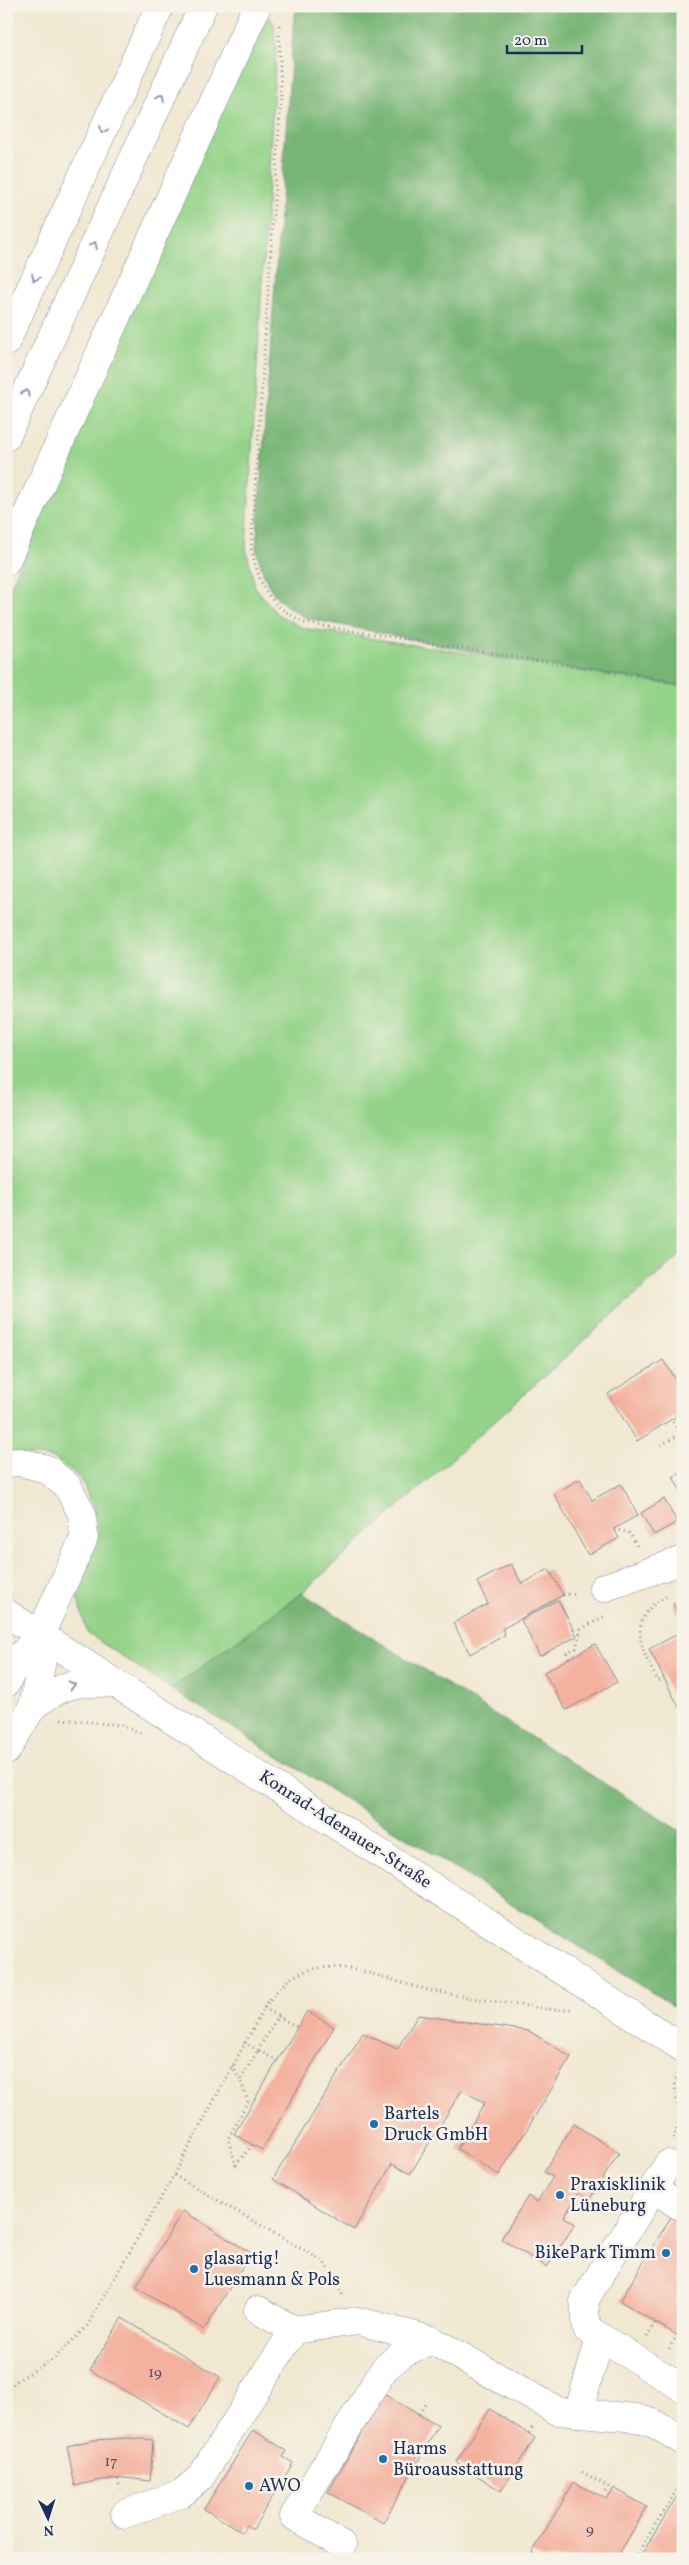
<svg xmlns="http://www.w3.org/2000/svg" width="689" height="2565" font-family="Vollkorn,serif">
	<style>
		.green { fill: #94d389; stroke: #588174 }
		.forest { fill: #77b575; stroke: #49726a }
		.building { fill: #f4b19e }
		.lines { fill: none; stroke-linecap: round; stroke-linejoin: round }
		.minor-casing { stroke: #868c98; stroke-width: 29 }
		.major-casing { stroke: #868c98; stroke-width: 29 }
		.highway-casing { stroke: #868c98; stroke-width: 29 }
		.path { stroke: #868c98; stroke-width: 3; stroke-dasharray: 1 4; stroke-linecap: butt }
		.minor { stroke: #fff; stroke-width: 28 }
		.major { stroke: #fff; stroke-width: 28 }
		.highway { stroke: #fff; stroke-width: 28 }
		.oneway { stroke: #8d97ae }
		.poi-dot { fill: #1f6fb2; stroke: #f7f3e8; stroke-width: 2 }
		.labels { text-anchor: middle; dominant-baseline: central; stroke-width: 5; stroke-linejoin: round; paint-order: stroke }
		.number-label { font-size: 15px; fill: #51506e }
		.street-label { font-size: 18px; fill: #1b2f5e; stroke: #f7f3e8 }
		.poi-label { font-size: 18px; fill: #1b2f5e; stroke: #f7f3e8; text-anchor: start }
	</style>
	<rect width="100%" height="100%" fill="#f7f3e8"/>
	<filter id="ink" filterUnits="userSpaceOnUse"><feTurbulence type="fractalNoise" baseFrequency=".02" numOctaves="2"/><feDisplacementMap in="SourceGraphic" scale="10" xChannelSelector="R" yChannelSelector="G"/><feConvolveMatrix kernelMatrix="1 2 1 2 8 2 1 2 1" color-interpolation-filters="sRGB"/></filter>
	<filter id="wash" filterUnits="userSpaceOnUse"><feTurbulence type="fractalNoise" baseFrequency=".0096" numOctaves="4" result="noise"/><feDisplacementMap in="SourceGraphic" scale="20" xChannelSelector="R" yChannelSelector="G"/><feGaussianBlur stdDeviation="1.12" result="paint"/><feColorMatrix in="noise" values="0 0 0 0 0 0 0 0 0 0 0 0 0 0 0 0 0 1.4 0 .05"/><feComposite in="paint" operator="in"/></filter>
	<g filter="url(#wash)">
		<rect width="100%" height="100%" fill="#f1e8d1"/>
		<polygon class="green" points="265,10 274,24 276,51 246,548 255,587 277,614 303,628 683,686 683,1252 302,1593 171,1689 87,1633 76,1592 88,1558 94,1512 82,1480 54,1458 6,1453 6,597"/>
		<g class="forest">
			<path d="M298 6H683V686L520 661 306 618C270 598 267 587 256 549L294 18Z"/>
			<polygon points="302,1593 683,1833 683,2012 171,1689"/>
		</g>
		<g id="blocks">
			<g class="building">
				<polygon points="663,1360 683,1390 683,1412 637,1441 608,1394"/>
				<polygon points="683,1472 683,1495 673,1477"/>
				<polygon points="580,1479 592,1500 621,1484 638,1515 614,1529 619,1538 588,1555 554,1494"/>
				<polygon points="664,1499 677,1522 654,1535 641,1513"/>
				<polygon points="511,1564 522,1584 549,1569 563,1595 502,1629 505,1635 470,1654 453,1623 488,1604 477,1582"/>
				<polygon points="683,1598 683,1623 673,1604"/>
				<polygon points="558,1600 577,1636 540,1656 521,1620"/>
				<polygon points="680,1633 683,1638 683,1707 680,1709 649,1649"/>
				<polygon points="595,1644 617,1682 566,1710 544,1672"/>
				<polygon points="307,2011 334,2027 262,2150 234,2134"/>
				<polygon points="418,2015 529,2031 571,2057 499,2175 457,2149 485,2103 462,2090 410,2174 392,2164 354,2230 273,2179 363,2033 397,2049"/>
				<polygon points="574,2124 619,2153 589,2200 579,2193 564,2217 575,2224 547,2267 501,2239 528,2196 537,2202 553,2177 544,2172"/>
				<polygon points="683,2197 683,2339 620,2301"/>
				<polygon points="183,2211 251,2253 204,2330 136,2287"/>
				<polygon points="122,2318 220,2377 189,2429 90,2370"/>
				<polygon points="384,2394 438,2426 383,2523 328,2492"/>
				<polygon points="490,2409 535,2438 501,2491 456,2462"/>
				<polygon points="253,2430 287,2451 283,2457 293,2463 253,2529 246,2525 242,2532 204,2509"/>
				<polygon points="129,2438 153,2440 150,2481 126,2478 100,2480 75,2486 67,2446 93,2440"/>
				<polygon points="574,2482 607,2499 614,2488 647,2507 616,2559 543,2559 532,2553"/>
				<polygon points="680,2491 683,2492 683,2559 639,2559"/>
			</g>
		</g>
	</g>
	<g filter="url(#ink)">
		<use href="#blocks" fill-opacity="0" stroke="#868c98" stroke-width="1"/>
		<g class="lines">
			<g class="minor-casing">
				<g id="minor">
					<polyline points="6,561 257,6"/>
					<polyline points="6,1463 20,1462 47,1469 68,1487 82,1514 84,1538 40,1635"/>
					<polyline points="603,1588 683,1560"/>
					<polyline points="668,2164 584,2301 587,2329 683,2388"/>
					<polyline points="653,2188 678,2205"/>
					<polyline points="258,2310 294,2330"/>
					<polyline points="578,2413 600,2339"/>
					<polyline points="125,2514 182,2493 200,2478 294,2330 358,2321 431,2340 558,2411 636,2418 653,2423 683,2441"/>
					<polyline points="342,2545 294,2516 384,2369 403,2353 431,2340"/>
				</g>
			</g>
			<g class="major-casing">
				<polyline id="major" points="6,1613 683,2048"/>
			</g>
			<g class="highway-casing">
				<g id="highway">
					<polyline points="6,342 160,6"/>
					<polyline points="6,437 203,6"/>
					<polyline points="6,1683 18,1659 40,1635"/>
					<path d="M33 1706C66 1682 77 1681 117 1684"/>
					<polyline points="6,1751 33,1706 46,1639"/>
				</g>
			</g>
			<g class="path">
				<path d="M279 25 281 98 251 549C262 589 266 603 305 623L683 684"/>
				<polyline points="661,1445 680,1434 671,1419"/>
				<polyline points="614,1529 630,1533 638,1548"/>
				<polyline points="563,1595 578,1594"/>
				<polyline points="569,1658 567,1653 576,1648 581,1629 607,1615"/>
				<path d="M664 1678 658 1681C639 1646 626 1618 668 1595"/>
				<polyline points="61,1719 120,1725 141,1733"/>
				<polyline points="264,2008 278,2016"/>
				<polyline points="244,2043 258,2050 278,2016 297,2027"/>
				<polyline points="232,2066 240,2080"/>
				<polyline points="674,2139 679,2119 675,2081 680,2072"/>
				<polyline points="236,2165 252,2145"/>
				<polyline points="236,2166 228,2139 248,2101 240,2080 258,2050 277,2061"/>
				<polyline points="174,2175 324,2262 344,2298"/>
				<polyline points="647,2337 655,2322"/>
				<polyline points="669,2349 676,2335"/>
				<path d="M6 2392 16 2381 54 2359 87 2326 174 2175 264 2008C276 1990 288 1976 309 1970 346 1960 386 1980 421 1988 464 1998 509 2003 553 2010L572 2009"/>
				<polyline points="419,2414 426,2402"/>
				<polyline points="529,2433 532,2427"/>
				<polyline points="582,2472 609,2487 603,2496"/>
				<polyline points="118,2479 120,2489"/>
				<polyline points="634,2559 683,2480"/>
			</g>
			<use href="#minor" class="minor"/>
			<use href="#major" class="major"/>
			<use href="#highway" class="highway"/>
		</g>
		<defs><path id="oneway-chevron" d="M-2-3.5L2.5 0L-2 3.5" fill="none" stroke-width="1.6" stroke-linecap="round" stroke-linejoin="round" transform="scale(1.25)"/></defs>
		<g class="oneway">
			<use href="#oneway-chevron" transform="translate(161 97) rotate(-65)"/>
			<use href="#oneway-chevron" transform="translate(103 130) rotate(115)"/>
			<use href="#oneway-chevron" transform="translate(94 245) rotate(-65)"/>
			<use href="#oneway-chevron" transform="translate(35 278) rotate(115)"/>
			<use href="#oneway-chevron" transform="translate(26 393) rotate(-65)"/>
			<use href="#oneway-chevron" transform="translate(72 1685) rotate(-13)"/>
		</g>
	</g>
	<g class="poi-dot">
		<circle cx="374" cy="2124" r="5"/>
		<circle cx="560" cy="2195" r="5"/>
		<circle cx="666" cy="2253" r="5"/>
		<circle cx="194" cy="2269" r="5"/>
		<circle cx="383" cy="2459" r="5"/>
		<circle cx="249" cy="2486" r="5"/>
	</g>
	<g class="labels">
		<g class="number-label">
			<text x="155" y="2373">19</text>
			<text x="111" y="2462">17</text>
			<text x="590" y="2530">9</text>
		</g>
		<g class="street-label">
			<text transform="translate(345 1830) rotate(33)">Konrad-Adenauer-Straße</text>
		</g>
		<g class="poi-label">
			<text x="384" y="2114">Bartels<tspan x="384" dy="21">Druck GmbH</tspan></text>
			<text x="570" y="2185">Praxisklinik<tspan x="570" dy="21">Lüneburg</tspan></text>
			<text x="656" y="2253" text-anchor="end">BikePark Timm</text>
			<text x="204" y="2259">glasartig!<tspan x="204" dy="21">Luesmann &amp; Pols</tspan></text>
			<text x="393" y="2449">Harms<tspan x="393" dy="21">Büroausstattung</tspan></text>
			<text x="259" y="2486">AWO</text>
		</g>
	</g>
	<rect width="689" height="2565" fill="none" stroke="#f7f3e8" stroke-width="25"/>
	<g transform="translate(48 2518) rotate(176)" stroke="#f7f3e8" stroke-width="4" paint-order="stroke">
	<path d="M0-4L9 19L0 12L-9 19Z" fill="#1b2f5e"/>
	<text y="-8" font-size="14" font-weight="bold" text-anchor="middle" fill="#1b2f5e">N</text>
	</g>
	<path d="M507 45v8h75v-8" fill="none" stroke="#1b2f5e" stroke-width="2.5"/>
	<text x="514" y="45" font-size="15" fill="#1b2f5e" stroke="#f7f3e8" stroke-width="4" paint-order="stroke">20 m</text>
</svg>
